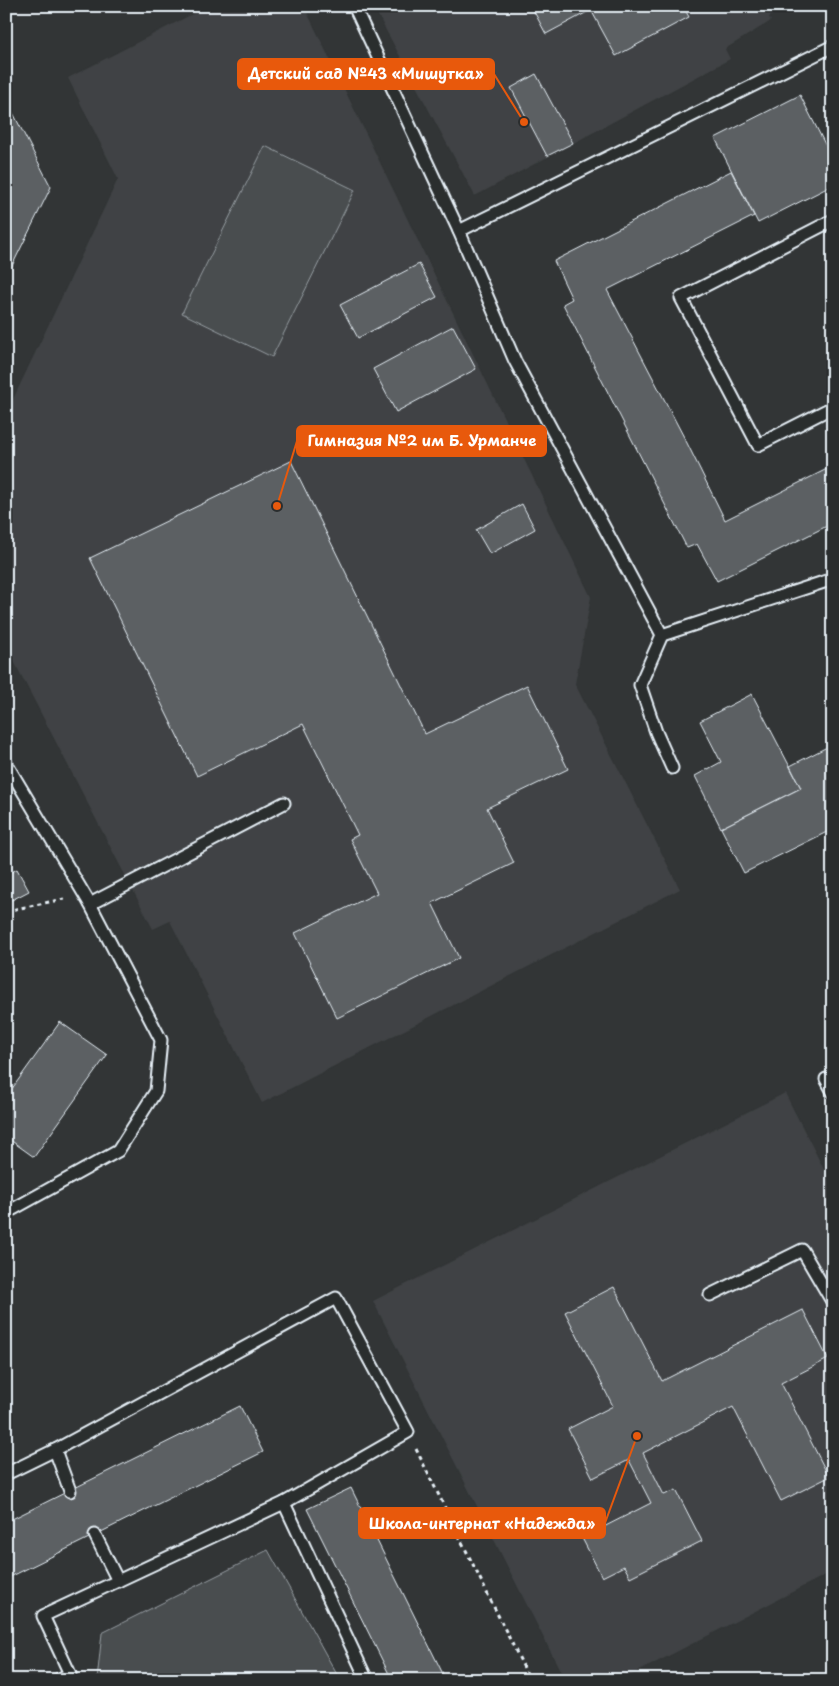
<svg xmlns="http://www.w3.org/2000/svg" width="839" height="1686" font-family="'Playpen Sans',sans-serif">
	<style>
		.built { fill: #3f4244 }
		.green { fill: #494d4f; stroke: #989fa4 }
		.building { fill: #5c6063; stroke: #e8f1f8 }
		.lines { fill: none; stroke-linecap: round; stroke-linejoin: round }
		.service-casing { stroke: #e8f1f8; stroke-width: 15 }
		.path { stroke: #e8f1f8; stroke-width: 3; stroke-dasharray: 4 4; stroke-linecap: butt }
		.service { stroke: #2a2d2e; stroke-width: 11 }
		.leader { fill: none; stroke: #e8590c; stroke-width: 2 }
		.callout-dot { fill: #e8590c; stroke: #2a2d2e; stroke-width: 2 }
		.callout { fill: #e8590c; stroke: #e8590c; stroke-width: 2 }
		.callout-label { font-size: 15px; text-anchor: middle; font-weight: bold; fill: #fff }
	</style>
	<rect width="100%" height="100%" fill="#323536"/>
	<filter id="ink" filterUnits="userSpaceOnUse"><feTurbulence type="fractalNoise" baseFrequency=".02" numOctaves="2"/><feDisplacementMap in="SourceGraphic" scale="10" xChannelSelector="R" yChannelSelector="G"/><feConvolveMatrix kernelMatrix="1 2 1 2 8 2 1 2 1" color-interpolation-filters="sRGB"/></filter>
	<g filter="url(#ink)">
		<g class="built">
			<polygon points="208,6 304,6 591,597 575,684 680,889 262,1103 170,921 153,929 6,646 6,414 118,179 68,78"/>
			<polygon points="373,6 791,6 769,17 771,21 725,49 730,59 475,196"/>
			<polygon points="785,1093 833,1187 833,1571 622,1680 565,1680 373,1301"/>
		</g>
		<g class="green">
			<polygon points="265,146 355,190 272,357 182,313"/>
			<polygon points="268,1550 340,1680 97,1680 102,1633"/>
		</g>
		<g class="building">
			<polygon points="531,6 683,6 689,17 616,56 591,10 546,34"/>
			<polygon points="536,74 573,143 547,156 511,88"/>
			<polygon points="800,95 833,160 833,185 758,223 715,138"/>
			<polygon points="6,99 51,187 6,278"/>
			<polygon points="731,171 754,216 607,290 687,443 725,520 833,466 833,523 717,581 697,544 687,548 563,304 572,299 554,261"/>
			<polygon points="419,264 437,297 358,338 340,305"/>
			<polygon points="453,326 476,369 396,412 373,369"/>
			<polygon points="291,461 425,734 527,685 568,769 487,808 514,863 432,903 459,958 337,1018 295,933 377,893 350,839 358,835 303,724 197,776 90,558"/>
			<polygon points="522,504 535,529 490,554 476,530"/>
			<polygon points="752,694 801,788 721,828 695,776 721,762 700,721"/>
			<polygon points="833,744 833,829 744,873 721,828 801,788 790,766"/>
			<polygon points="17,869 29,891 6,903 6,875"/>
			<polygon points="60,1022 107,1055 34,1157 6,1137 6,1097"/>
			<polygon points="614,1287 662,1381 803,1310 828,1359 781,1383 829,1477 781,1501 733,1407 643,1453 664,1495 676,1490 702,1541 630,1577 624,1566 602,1577 582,1538 651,1503 629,1460 593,1478 568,1429 613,1406 565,1312"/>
			<polygon points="240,1406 263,1452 6,1579 6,1522"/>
			<polygon points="351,1488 446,1680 392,1680 329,1553 307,1509"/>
		</g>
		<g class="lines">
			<g class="service-casing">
				<g id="service">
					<polyline points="354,6 459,231 515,361 662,635"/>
					<polyline points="833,220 681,298 758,445 833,407"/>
					<polyline points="459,231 833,46"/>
					<polyline points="6,763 90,904 161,1040 156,1091 118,1151 6,1213"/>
					<polyline points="672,768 656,732 640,685 662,635 833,579"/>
					<polyline points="90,904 284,803"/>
					<polyline points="826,1079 833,1092"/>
					<polyline points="710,1295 802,1250 833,1303"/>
					<polyline points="55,1450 70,1491"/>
					<polyline points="6,1474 55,1450 336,1298 408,1432 284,1503"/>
					<polyline points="95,1535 118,1581"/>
					<polyline points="57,1680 70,1674 43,1616 284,1503 367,1680"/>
				</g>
			</g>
			<g class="path">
				<polyline points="6,911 64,899"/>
				<polyline points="416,1449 530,1680"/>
			</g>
			<use href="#service" class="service"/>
		</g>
	</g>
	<path class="leader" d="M524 122L494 74M277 506L297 441M637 1436L605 1523"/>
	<g class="callout-dot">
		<circle cx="524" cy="122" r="5"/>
		<circle cx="277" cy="506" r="5"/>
		<circle cx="637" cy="1436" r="5"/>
	</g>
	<g class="callout">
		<rect x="238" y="59" width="256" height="30" rx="5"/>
		<rect x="297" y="426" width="249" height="30" rx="5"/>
		<rect x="359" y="1508" width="246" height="30" rx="5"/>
	</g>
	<g class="callout-label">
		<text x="366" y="79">Детский сад №43 «Мишутка»</text>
		<text x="422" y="446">Гимназия №2 им Б. Урманче</text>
		<text x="482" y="1529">Школа-интернат «Надежда»</text>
	</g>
	<rect width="839" height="1686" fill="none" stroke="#2a2d2e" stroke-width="25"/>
	<rect x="12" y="12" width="814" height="1661" fill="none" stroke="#e8f1f8" stroke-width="2" filter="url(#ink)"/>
</svg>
